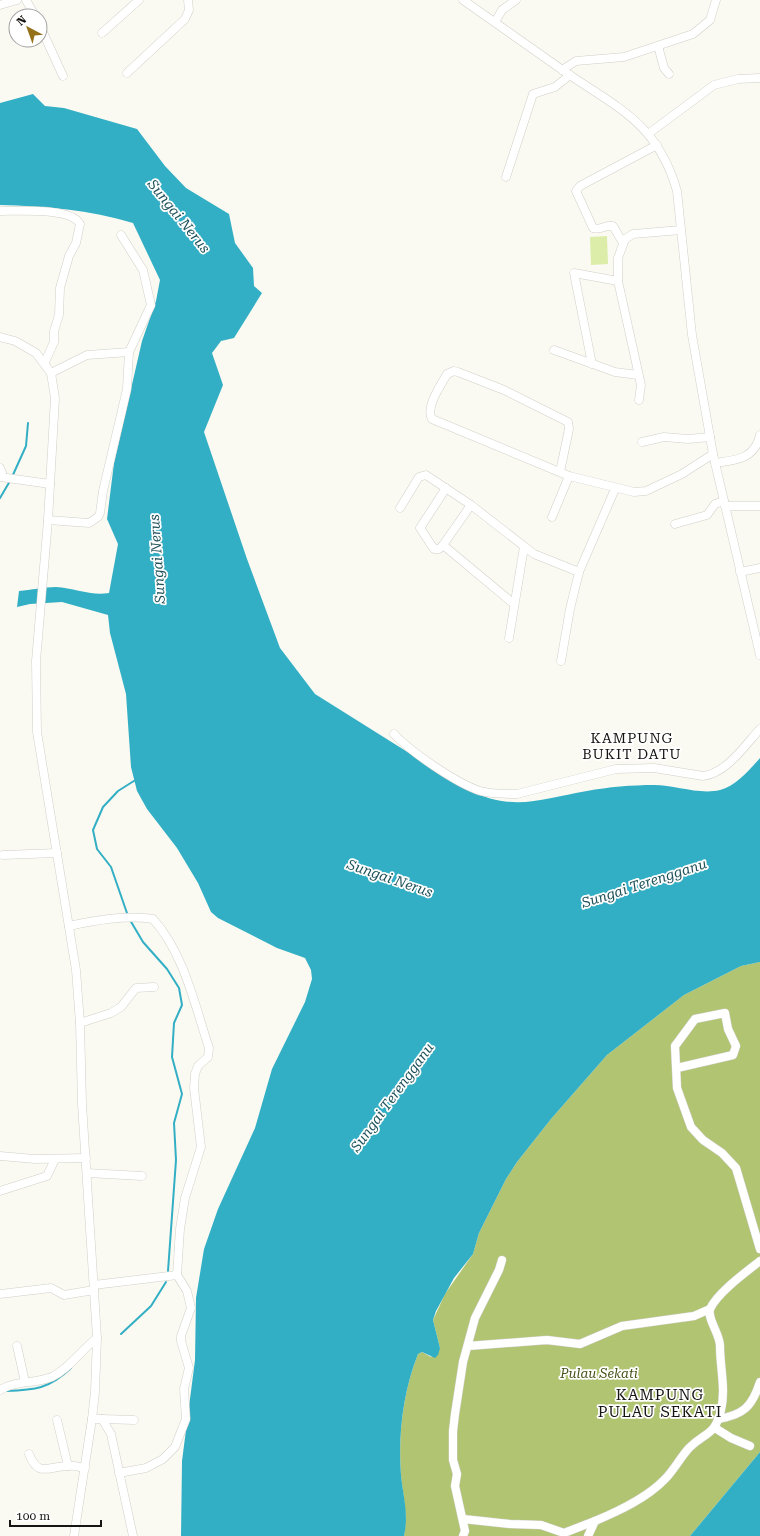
<svg xmlns="http://www.w3.org/2000/svg" width="760" height="1536" font-family="'Roboto Serif',serif">
	<style>
		.green { fill: #dbeda8 }
		.forest { fill: #b0c472 }
		.water { fill: #32afc5 }
		.lines { fill: none; stroke-linecap: round; stroke-linejoin: round }
		.stream { stroke: #32afc5; stroke-width: 2 }
		.minor-casing { stroke: #d0cfc8; stroke-width: 9 }
		.minor { stroke: #fff; stroke-width: 8 }
		.labels { text-anchor: middle; dominant-baseline: central; stroke-width: 3.5; stroke-linejoin: round; paint-order: stroke }
		.park-label { font-size: 13px; font-style: italic; fill: #465217; stroke: #fff }
		.water-label { font-size: 14px; font-style: italic; fill: #1e515a; stroke: #fff }
		.neighbourhood-label { font-size: 14px; letter-spacing: 1px; fill: #161513; stroke: #fff }
		.quarter-label { font-size: 15px; letter-spacing: 1px; fill: #161513; stroke: #fff }
	</style>
	<rect width="100%" height="100%" fill="#fbfaf2"/>
	<polygon class="green" points="607,236 608,264 591,265 590,237"/>
	<path class="forest" d="M760 962V1452L690 1536H404C408 1515 403 1496 401 1475 398 1434 403 1392 418 1354L422 1352 431 1357 440 1348 433 1320 445 1294 473 1254 479 1233 506 1179 517 1162 551 1119 607 1055 684 995 741 966Z"/>
	<g class="water">
		<path d="M33 94 45 106 64 108 137 129 165 166 186 188 229 214 235 243 253 268 254 286 262 293 234 338 221 341 212 353 223 385 204 432 247 559 280 648 315 694 468 790C514 812 541 799 587 791 608 787 632 785 654 785 675 785 699 795 720 790 736 786 750 769 760 758V962L741 966 684 995 607 1055 551 1119 517 1162 506 1179 479 1233 473 1254 454 1278 436 1311 433 1320 440 1348 438 1355 435 1358 422 1352 418 1354C403 1392 398 1434 401 1475 403 1496 409 1515 404 1536H181L182 1461 195 1360 196 1298 204 1249 218 1209 255 1128 272 1069 305 1002 312 979 311 970 305 958 277 948 218 918 211 912 198 883 177 848 147 809 137 791 131 767 126 694 110 633 108 615 62 602 30 604 17 607 19 591C31 590 44 587 56 587 75 588 90 596 109 593L118 544 107 519 114 463 142 341 156 301 160 280 133 223C89 210 46 206 0 205V103Z"/>
		<polygon points="760,1452 760,1536 690,1536"/>
	</g>
	<g class="lines">
		<g class="stream">
			<polyline points="12,477 26,446 28,423"/>
			<polyline points="0,498 10,481"/>
			<polyline points="128,916 111,867 97,849 93,830 103,807 118,791 137,779"/>
			<polyline points="130,920 143,942 167,969 179,988 182,1005 174,1023 172,1057 182,1094 174,1123 176,1160 168,1271"/>
			<polyline points="121,1334 151,1306 166,1282"/>
			<path d="M6 1391C35 1390 49 1389 71 1368"/>
		</g>
		<g class="minor-casing">
			<g id="minor">
				<polyline points="26,0 35,16"/>
				<path d="M463 0C496 23 528 46 561 69 615 107 657 121 677 191L692 335 713 454 760 655"/>
				<polyline points="0,5 17,0"/>
				<polyline points="495,22 502,10 516,0"/>
				<polyline points="40,26 63,76"/>
				<polyline points="102,33 139,0"/>
				<polyline points="658,46 664,68 669,74"/>
				<polyline points="562,70 576,61 624,57 693,34 710,20 716,0"/>
				<polyline points="127,73 185,19 189,10 188,0"/>
				<polyline points="648,134 714,85 738,79 760,78"/>
				<polyline points="506,177 533,94 555,87 570,75"/>
				<path d="M0 211C17 211 71 207 80 224L76 243 69 256 60 288 59 315 54 331V342L45 362"/>
				<path d="M623 243 613 226C606 224 600 231 593 228L576 191 580 186 657 145"/>
				<polyline points="0,337 15,341 36,353 51,373 55,398 48,520 36,661 37,732 76,970 80,1023 82,1104 97,1338 95,1392 92,1419 74,1536"/>
				<polyline points="554,350 615,372 638,375"/>
				<polyline points="592,364 574,273 618,281"/>
				<polyline points="51,373 87,355 129,352"/>
				<polyline points="639,400 641,385 618,281 618,258 625,239 633,234 681,230"/>
				<polyline points="642,442 664,437 688,439 710,437"/>
				<path d="M715 463C736 460 755 459 760 435"/>
				<polyline points="0,468 2,473 0,477"/>
				<path d="M560 472 569 429 568 422 504 390 458 372 454 371 447 374C441 385 425 407 432 419L569 476 634 492 646 491 682 474 713 454"/>
				<polyline points="0,477 50,484"/>
				<polyline points="446,488 420,528 434,549 439,549 443,545 471,505"/>
				<polyline points="725,506 760,506"/>
				<polyline points="400,508 419,477 426,475 471,505 534,554 579,572"/>
				<polyline points="552,517 569,476"/>
				<polyline points="48,520 89,523 98,517 100,513 103,491 127,389 129,352 151,305 143,270 121,235"/>
				<polyline points="675,524 707,515 715,504 724,501"/>
				<polyline points="443,545 514,604"/>
				<polyline points="740,572 760,568"/>
				<polyline points="509,638 524,547"/>
				<polyline points="561,661 570,609 579,572 615,489"/>
				<path d="M394 734C411 752 456 783 480 791 491 794 505 794 517 794L616 769 654 768 703 776C727 773 745 745 760 729"/>
				<polyline points="3,855 57,853"/>
				<path d="M69 926C96 920 125 915 153 919 184 953 195 1006 209 1048L208 1057 198 1066 195 1074 194 1088 201 1147 185 1198 180 1229 177 1275 187 1291 191 1308 181 1336V1341L189 1368 184 1389 186 1419 175 1447 163 1459 146 1468 119 1473"/>
				<polyline points="80,1023 111,1013 121,1007 136,988 154,987"/>
				<polyline points="677,1068 733,1055 736,1046 728,1029 725,1013 695,1019 675,1046 677,1088 691,1127 703,1140 722,1153 736,1168 760,1249"/>
				<polyline points="0,1156 35,1159 86,1158"/>
				<polyline points="87,1173 142,1176"/>
				<polyline points="0,1191 47,1176 55,1159"/>
				<polyline points="94,1285 177,1275"/>
				<polyline points="0,1294 51,1288 64,1295 94,1290"/>
				<polyline points="17,1346 25,1382"/>
				<polyline points="468,1346 547,1340 580,1344 622,1326 694,1316 710,1309"/>
				<path d="M0 1390C16 1380 35 1384 52 1377 70 1368 81 1350 97 1338"/>
				<polyline points="92,1419 102,1419 111,1434 133,1536"/>
				<polyline points="102,1419 134,1420"/>
				<path d="M718 1419C743 1415 752 1407 760 1382"/>
				<polyline points="57,1420 68,1466"/>
				<polyline points="715,1428 731,1438 750,1446"/>
				<path d="M29 1454C38 1478 49 1466 68 1466 74 1465 79 1467 85 1468"/>
				<polyline points="463,1519 510,1524 541,1525 564,1533 595,1521"/>
				<polyline points="463,1536 465,1531 455,1486 457,1474 453,1460 453,1431 455,1414 463,1362 475,1318 499,1270 502,1260"/>
				<path d="M588 1536 595 1521C619 1511 647 1498 665 1479 674 1470 680 1458 689 1448 705 1432 715 1436 721 1410 726 1389 720 1368 720 1346 720 1334 707 1319 710 1309 717 1293 746 1272 760 1261"/>
			</g>
		</g>
		<use href="#minor" class="minor"/>
	</g>
	<g class="labels">
		<g class="park-label">
			<text x="599" y="1373">Pulau Sekati</text>
		</g>
		<g class="water-label">
			<text transform="translate(179 216) rotate(51)">Sungai Nerus</text>
			<text transform="translate(157 559) rotate(-94)">Sungai Nerus</text>
			<text transform="translate(390 878) rotate(19)">Sungai Nerus</text>
			<text transform="translate(644 883) rotate(-18)">Sungai Terengganu</text>
			<text transform="translate(392 1097) rotate(-54)">Sungai Terengganu</text>
		</g>
		<g class="neighbourhood-label">
			<text x="632" y="738">KAMPUNG<tspan x="632" dy="16">BUKIT DATU</tspan></text>
		</g>
		<g class="quarter-label">
			<text x="660" y="1395">KAMPUNG<tspan x="660" dy="17">PULAU SEKATI</tspan></text>
		</g>
	</g>
	<g transform="translate(28 28) rotate(319)"><circle r="19" fill="#ffffff" stroke="#a2a1a1"/>
	<path d="M0-3L7 15L0 10L-7 15Z" fill="#947018"/>
	<text y="-6" font-size="11" font-weight="bold" text-anchor="middle" fill="#161513">N</text>
	</g>
	<path d="M10 1520v6h91v-6" fill="none" stroke="#161513" stroke-width="2"/>
	<text x="16" y="1520" font-size="12" fill="#161513" stroke="#ffffff" stroke-width="3" paint-order="stroke">100 m</text>
</svg>
